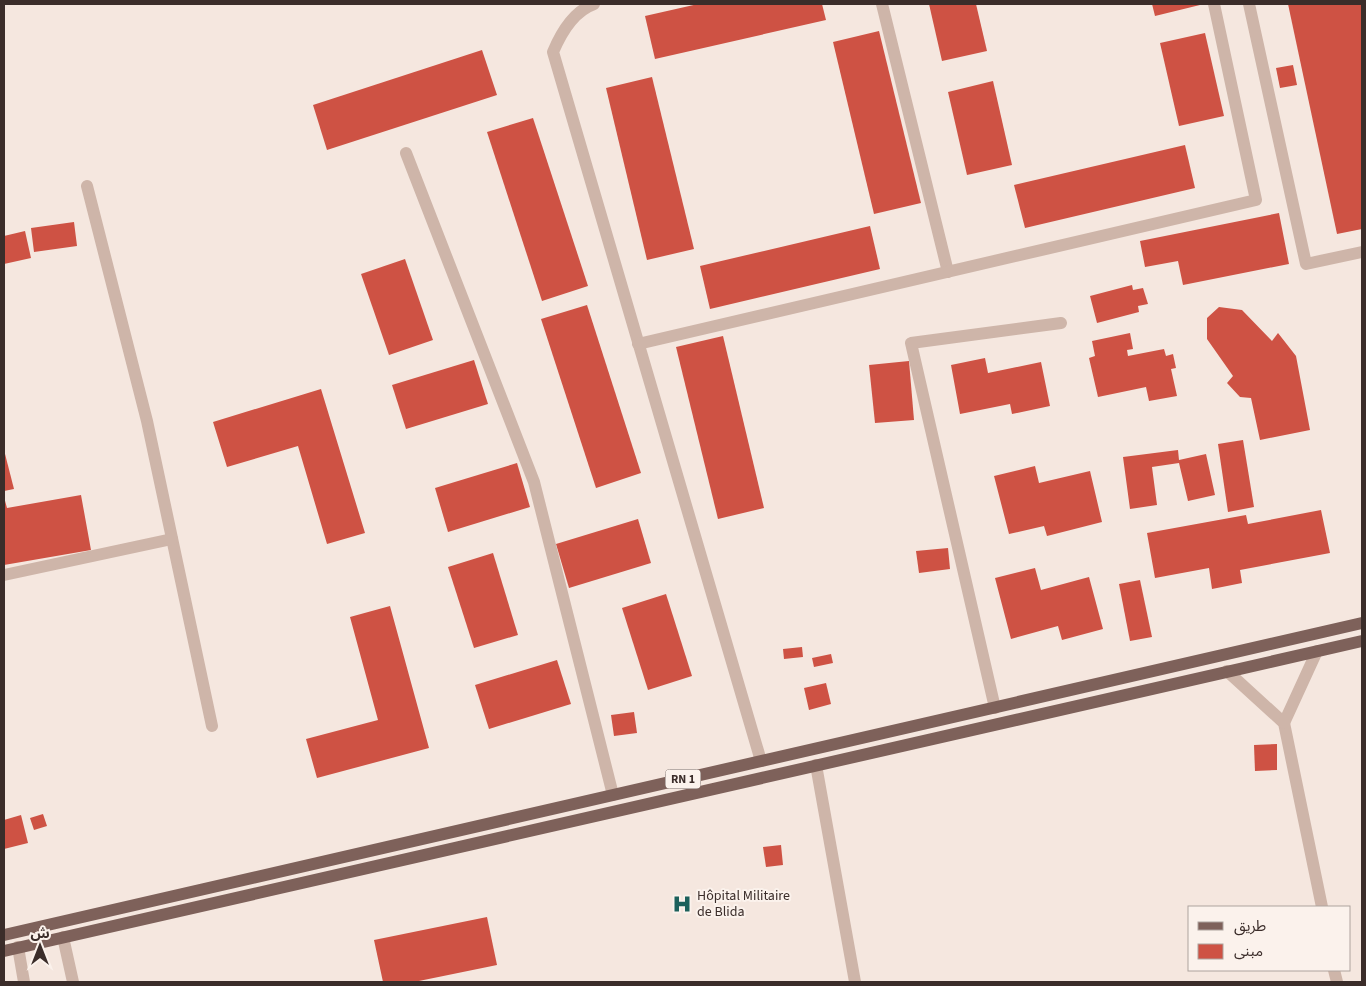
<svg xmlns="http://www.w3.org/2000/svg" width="1366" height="986" font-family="'Source Sans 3','Noto Sans Arabic',sans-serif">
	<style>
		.building { fill: #ce5244 }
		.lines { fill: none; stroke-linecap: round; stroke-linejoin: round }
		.service { stroke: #ceb5a9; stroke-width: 12 }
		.primary { stroke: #7e615a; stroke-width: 12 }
		.labels { text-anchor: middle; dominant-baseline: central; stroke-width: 4; stroke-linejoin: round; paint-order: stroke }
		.shield { fill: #fbf2ec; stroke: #756864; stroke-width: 1 }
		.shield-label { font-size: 12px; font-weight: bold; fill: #3b2d2a }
		.poi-label { font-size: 14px; fill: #3b2d2a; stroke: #fbf2ec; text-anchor: start }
	</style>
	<rect width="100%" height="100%" fill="#f5e7df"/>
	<g class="building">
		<polygon points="698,4 822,4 826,20 655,59 645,16"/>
		<polygon points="929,4 976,4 987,51 942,61"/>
		<polygon points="1152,4 1200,4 1200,5 1155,16"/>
		<polygon points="1288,4 1362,4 1362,229 1337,234"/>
		<polygon points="879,31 921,203 874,214 833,42"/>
		<polygon points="1205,33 1224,116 1179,126 1160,43"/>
		<polygon points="482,50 497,95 327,150 313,105"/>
		<polygon points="1293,65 1297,85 1280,88 1276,68"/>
		<polygon points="652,77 694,249 647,260 606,88"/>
		<polygon points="993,81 1012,165 967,175 948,92"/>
		<polygon points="533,118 588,286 542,301 487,132"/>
		<polygon points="1185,145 1195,188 1025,228 1014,185"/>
		<polygon points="1279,213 1289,264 1183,285 1178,261 1145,267 1140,241"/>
		<polygon points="74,222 77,246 34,252 31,228"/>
		<polygon points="870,226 880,269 710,309 700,266"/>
		<polygon points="25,231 31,258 4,264 4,236"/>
		<polygon points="405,259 433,340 389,355 361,274"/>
		<polygon points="1132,285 1133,290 1143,288 1148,304 1138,306 1139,312 1097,323 1090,296"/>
		<polygon points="587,305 641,473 596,488 541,319"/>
		<polygon points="1219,307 1242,310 1272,341 1278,333 1296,356 1310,430 1260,440 1251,398 1240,397 1227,383 1233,376 1207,339 1207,318"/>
		<polygon points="1130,333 1133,349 1127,350 1128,356 1164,349 1166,356 1173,354 1176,368 1171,369 1177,396 1149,401 1146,387 1098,397 1089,358 1095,356 1092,341"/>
		<polygon points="723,336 764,508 718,519 676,347"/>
		<polygon points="985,358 988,373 1041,362 1050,406 1012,414 1010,404 960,414 951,365"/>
		<polygon points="474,360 488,404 406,429 392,385"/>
		<polygon points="909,361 914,420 875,423 869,365"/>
		<polygon points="321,389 365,533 327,544 298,446 227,467 213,422"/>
		<polygon points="1243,440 1254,507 1228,512 1218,444"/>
		<polygon points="4,450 14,489 4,491"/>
		<polygon points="1178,450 1179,460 1206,454 1215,495 1188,501 1179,463 1152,467 1157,505 1130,509 1123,457"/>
		<polygon points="517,463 530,507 448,532 435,488"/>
		<polygon points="1035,466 1039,483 1090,471 1102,522 1047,536 1044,526 1009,534 994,476"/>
		<polygon points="81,495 91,550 4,565 4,497 7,508"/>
		<polygon points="1321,510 1330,553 1240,570 1242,583 1212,589 1209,568 1155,578 1147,533 1246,515 1248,524"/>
		<polygon points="638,519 651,563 569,588 556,544"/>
		<polygon points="948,548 950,569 919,573 916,551"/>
		<polygon points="493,553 518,635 474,648 448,567"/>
		<polygon points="1035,568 1041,590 1089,577 1103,629 1062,640 1058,626 1011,639 995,578"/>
		<polygon points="1140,580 1152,637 1130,641 1119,584"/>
		<polygon points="666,594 692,676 648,690 622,608"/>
		<polygon points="390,606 429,748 317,778 306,739 378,720 350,617"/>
		<polygon points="802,647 803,657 784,659 783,649"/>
		<polygon points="831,654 833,663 814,667 812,658"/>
		<polygon points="557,660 571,704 489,729 475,685"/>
		<polygon points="826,683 831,704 809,710 804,688"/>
		<polygon points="634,712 637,733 614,736 611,715"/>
		<polygon points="1277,744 1277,770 1255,771 1254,745"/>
		<polygon points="43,814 47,826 34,830 30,818"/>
		<polygon points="21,815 28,843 4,849 4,820"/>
		<polygon points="781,845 783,865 766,867 763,847"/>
		<polygon points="487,917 497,965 414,982 383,982 374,940"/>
	</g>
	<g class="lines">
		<g class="service">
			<path d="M594 4C574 11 561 33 553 52L761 761"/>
			<polyline points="882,4 948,272"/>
			<polyline points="1249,4 1306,264 1362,252"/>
			<polyline points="406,153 534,482 613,795"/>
			<polyline points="87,186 147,421 212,726"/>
			<polyline points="638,344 1256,200 1214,4"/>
			<polyline points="4,575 172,539"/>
			<polyline points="1227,671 1284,723 1322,907"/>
			<polyline points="995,708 911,343 1061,323"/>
			<polyline points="1284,723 1317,651"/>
			<polyline points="816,765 855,982"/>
			<polyline points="63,937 73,982"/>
			<polyline points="18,947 24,982"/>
			<polyline points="1334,970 1337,982"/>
		</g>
		<g class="primary">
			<polyline points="4,935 1362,623"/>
			<polyline points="4,951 1362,641"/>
		</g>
	</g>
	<defs>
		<g id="hospital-bare" transform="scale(1.5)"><path d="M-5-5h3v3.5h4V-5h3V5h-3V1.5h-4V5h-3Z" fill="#1c605b" stroke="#fbf2ec" stroke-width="2.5" paint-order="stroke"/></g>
	</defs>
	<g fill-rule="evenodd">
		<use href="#hospital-bare" x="682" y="904"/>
	</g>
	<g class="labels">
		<rect class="shield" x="665.5" y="769.5" width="35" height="19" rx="4"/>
		<g class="shield-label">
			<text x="683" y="779">RN 1</text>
		</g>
		<g class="poi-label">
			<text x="697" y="896">Hôpital Militaire<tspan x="697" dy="16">de Blida</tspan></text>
		</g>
	</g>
	<rect width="1366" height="986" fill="none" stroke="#3b2d2a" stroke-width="10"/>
	<rect x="1188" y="906" width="162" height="65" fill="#fbf2ec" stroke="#aea39e"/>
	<rect x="1198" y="922" width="25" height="8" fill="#7e615a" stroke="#aea39e"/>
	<text x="1234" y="931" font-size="15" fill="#3b2d2a">طريق</text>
	<rect x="1198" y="944" width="25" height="15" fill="#ce5244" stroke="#aea39e"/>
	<text x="1234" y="956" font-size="15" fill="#3b2d2a">مبنى</text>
	<g transform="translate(40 946)" stroke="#fbf2ec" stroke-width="4" paint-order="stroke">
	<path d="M0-4L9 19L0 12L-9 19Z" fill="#3b2d2a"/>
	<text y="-8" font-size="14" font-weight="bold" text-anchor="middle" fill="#3b2d2a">ش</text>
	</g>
</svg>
